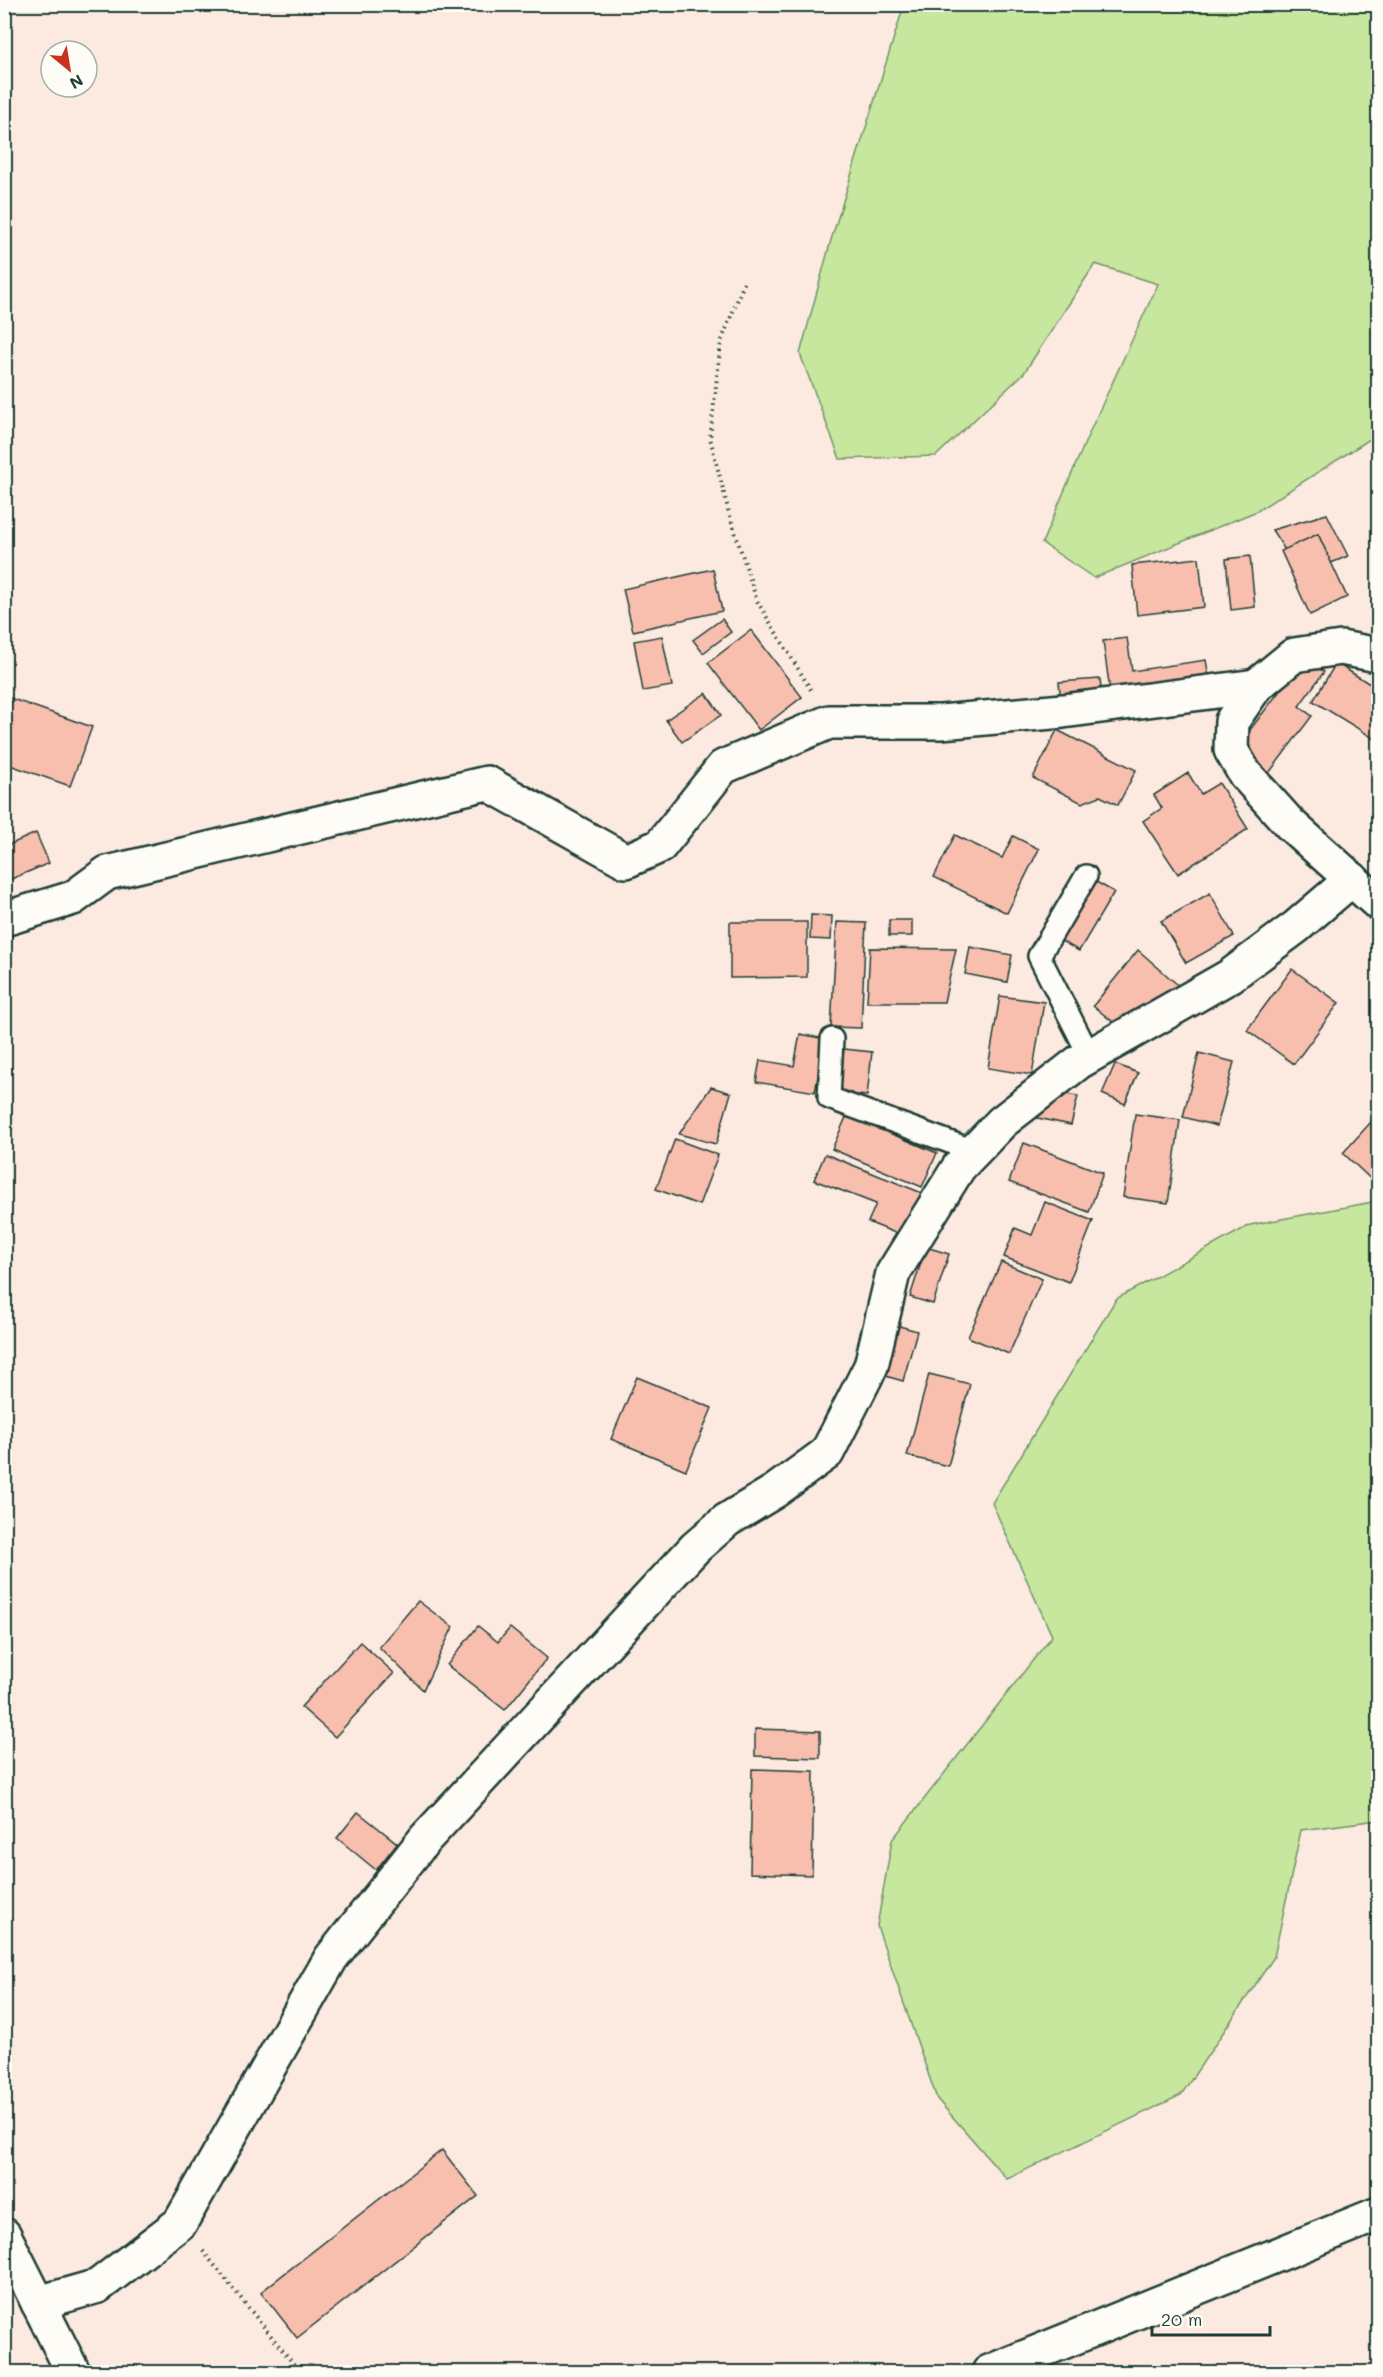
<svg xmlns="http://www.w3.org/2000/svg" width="1383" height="2377" font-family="Mali,sans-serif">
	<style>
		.green { fill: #c7e69e; stroke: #739269; stroke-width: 1.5 }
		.building { fill: #f8bfaf; stroke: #1f3d34; stroke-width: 1.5 }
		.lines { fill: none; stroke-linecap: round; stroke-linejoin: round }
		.service-casing { stroke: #1f3d34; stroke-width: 26 }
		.minor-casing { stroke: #1f3d34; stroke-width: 38 }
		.path { stroke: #1f3d34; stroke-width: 4; stroke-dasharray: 1.5 4.5; stroke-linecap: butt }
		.service { stroke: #fdfcf7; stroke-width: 21 }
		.minor { stroke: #fdfcf7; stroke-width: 33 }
	</style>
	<rect width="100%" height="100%" fill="#fceae1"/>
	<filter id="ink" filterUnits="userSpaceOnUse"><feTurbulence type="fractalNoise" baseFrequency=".0167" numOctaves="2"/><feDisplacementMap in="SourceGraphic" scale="12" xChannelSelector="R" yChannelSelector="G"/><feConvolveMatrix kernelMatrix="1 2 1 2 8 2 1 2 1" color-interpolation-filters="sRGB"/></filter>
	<g filter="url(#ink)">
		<g class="green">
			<polygon points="904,5 1378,5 1378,434 1257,511 1094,578 1042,543 1090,431 1158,284 1095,264 1024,373 936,456 840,459 800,354 831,240"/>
			<polygon points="1378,1201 1378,1820 1301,1830 1274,1957 1181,2095 1007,2179 937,2099 877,1926 892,1840 1052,1636 992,1503 1116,1299 1250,1225"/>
		</g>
		<g class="building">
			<polygon points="1327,514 1348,556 1331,563 1318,534 1285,550 1272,530"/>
			<polygon points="1318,534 1347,597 1310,615 1281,551"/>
			<polygon points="1250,556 1255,607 1231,610 1226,559"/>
			<polygon points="1199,558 1204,607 1137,615 1132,565"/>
			<polygon points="713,569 722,611 633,631 623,589"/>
			<polygon points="722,619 731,632 703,653 693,640"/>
			<polygon points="751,630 802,697 759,730 708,663"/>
			<polygon points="662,636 672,686 643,691 634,641"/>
			<polygon points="1127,638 1132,671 1206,660 1210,684 1111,698 1103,641"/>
			<polygon points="1305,658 1324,672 1299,706 1312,716 1269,773 1236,748"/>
			<polygon points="1336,663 1378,689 1378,741 1313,701"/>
			<polygon points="1100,679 1102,699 1061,703 1059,682"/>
			<polygon points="706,693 721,715 682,742 666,720"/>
			<polygon points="4,696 92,727 70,786 4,763"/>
			<polygon points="1057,730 1136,770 1118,805 1100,796 1082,803 1033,778"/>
			<polygon points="1188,773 1201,794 1219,783 1248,829 1178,874 1143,821 1162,808 1154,795"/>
			<polygon points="36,833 49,863 4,882 4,847"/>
			<polygon points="955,835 1002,858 1013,836 1039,849 1007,913 934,877"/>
			<polygon points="1091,879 1114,892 1079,951 1056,938"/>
			<polygon points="1210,893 1234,936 1186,963 1161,921"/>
			<polygon points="811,915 832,916 831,940 810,939"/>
			<rect x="889" y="920" width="23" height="16"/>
			<polygon points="730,922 807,922 807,977 730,978"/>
			<polygon points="837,922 866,923 861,1028 831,1027"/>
			<polygon points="970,947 1012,955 1007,982 965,974"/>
			<polygon points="870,948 956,949 944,1002 867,1002"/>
			<polygon points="1138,950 1178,985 1179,998 1122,1029 1093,1006"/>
			<polygon points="1292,969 1339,1003 1294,1064 1247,1030"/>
			<polygon points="1000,996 1044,1002 1032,1075 988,1068"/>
			<polygon points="800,1034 825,1039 815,1092 756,1082 760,1060 794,1066"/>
			<polygon points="844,1049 872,1052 867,1096 839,1093"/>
			<polygon points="1199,1053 1234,1062 1217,1126 1183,1117"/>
			<polygon points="1115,1064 1138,1073 1125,1104 1102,1094"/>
			<polygon points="711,1087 731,1093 716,1144 679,1134"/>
			<polygon points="1061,1093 1078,1096 1071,1125 1033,1117"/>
			<polygon points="1135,1114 1180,1120 1168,1203 1123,1197"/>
			<polygon points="847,1115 937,1153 922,1187 832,1149"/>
			<polygon points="1371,1122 1378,1129 1378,1186 1343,1153"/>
			<polygon points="675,1139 718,1155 699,1205 656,1189"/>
			<polygon points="1024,1143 1103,1173 1089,1212 1009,1182"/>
			<polygon points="825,1154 922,1193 905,1237 868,1222 876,1204 814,1180"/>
			<polygon points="1045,1202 1093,1221 1069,1282 1004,1257 1015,1228 1032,1235"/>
			<polygon points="926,1247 949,1254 933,1304 910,1297"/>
			<polygon points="1001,1262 1042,1279 1009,1354 968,1337"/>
			<polygon points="896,1325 917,1331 903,1381 882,1375"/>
			<polygon points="929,1374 970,1384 948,1466 907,1456"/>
			<polygon points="637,1377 712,1408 686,1470 611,1439"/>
			<polygon points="418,1601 453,1627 423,1690 379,1647"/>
			<polygon points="478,1626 498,1642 510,1628 547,1658 505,1710 447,1665"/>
			<polygon points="360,1642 394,1673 335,1737 301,1707"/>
			<polygon points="755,1729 820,1731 820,1758 755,1756"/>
			<polygon points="752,1769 814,1771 812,1875 750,1873"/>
			<polygon points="358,1812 397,1843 376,1870 337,1838"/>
			<polygon points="442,2150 478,2196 297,2338 261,2292"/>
		</g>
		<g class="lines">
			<g class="service-casing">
				<g id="service">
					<polyline points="1086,876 1039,956 1090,1057"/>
					<polyline points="832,1039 829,1098 974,1151"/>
				</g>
			</g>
			<g class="minor-casing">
				<g id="minor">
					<polyline points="1378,655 1341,648 1294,655 1256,686 1232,721 1231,750 1245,774 1290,824 1378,903"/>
					<polyline points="4,919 73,898 107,873 487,783 626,861 660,846 723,767 829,722 941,722 1063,711 1256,686"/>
					<polyline points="4,2235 73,2372"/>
					<polyline points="38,2303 98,2286 180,2223 331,1958 425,1839 695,1548 727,1520 775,1491 827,1453 871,1366 893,1273 959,1167 1002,1122 1079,1062 1230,976 1296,927 1352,879"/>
					<polyline points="989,2372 1378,2214"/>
				</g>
			</g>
			<g class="path">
				<polyline points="744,283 721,342 710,438 729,513 757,601 811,690"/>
				<polyline points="203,2251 300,2372"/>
			</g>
			<use href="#service" class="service"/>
			<use href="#minor" class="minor"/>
		</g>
	</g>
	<rect width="1383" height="2377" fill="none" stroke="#fdfcf7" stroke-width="24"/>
	<rect x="12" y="12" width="1359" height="2353" fill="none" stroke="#1f3d34" stroke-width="2" filter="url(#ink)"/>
	<g transform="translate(69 69) rotate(150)"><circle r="28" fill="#fdfcf7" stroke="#a4b0a9" stroke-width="1.5"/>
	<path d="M0-4.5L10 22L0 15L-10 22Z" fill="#c8321e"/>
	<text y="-9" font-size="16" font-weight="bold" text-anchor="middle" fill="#1f3d34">N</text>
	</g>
	<path d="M1152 2326v9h118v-9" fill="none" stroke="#1f3d34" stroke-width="3"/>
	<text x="1161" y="2326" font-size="18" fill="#1f3d34" stroke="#fdfcf7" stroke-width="4.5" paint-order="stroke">20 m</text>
</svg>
